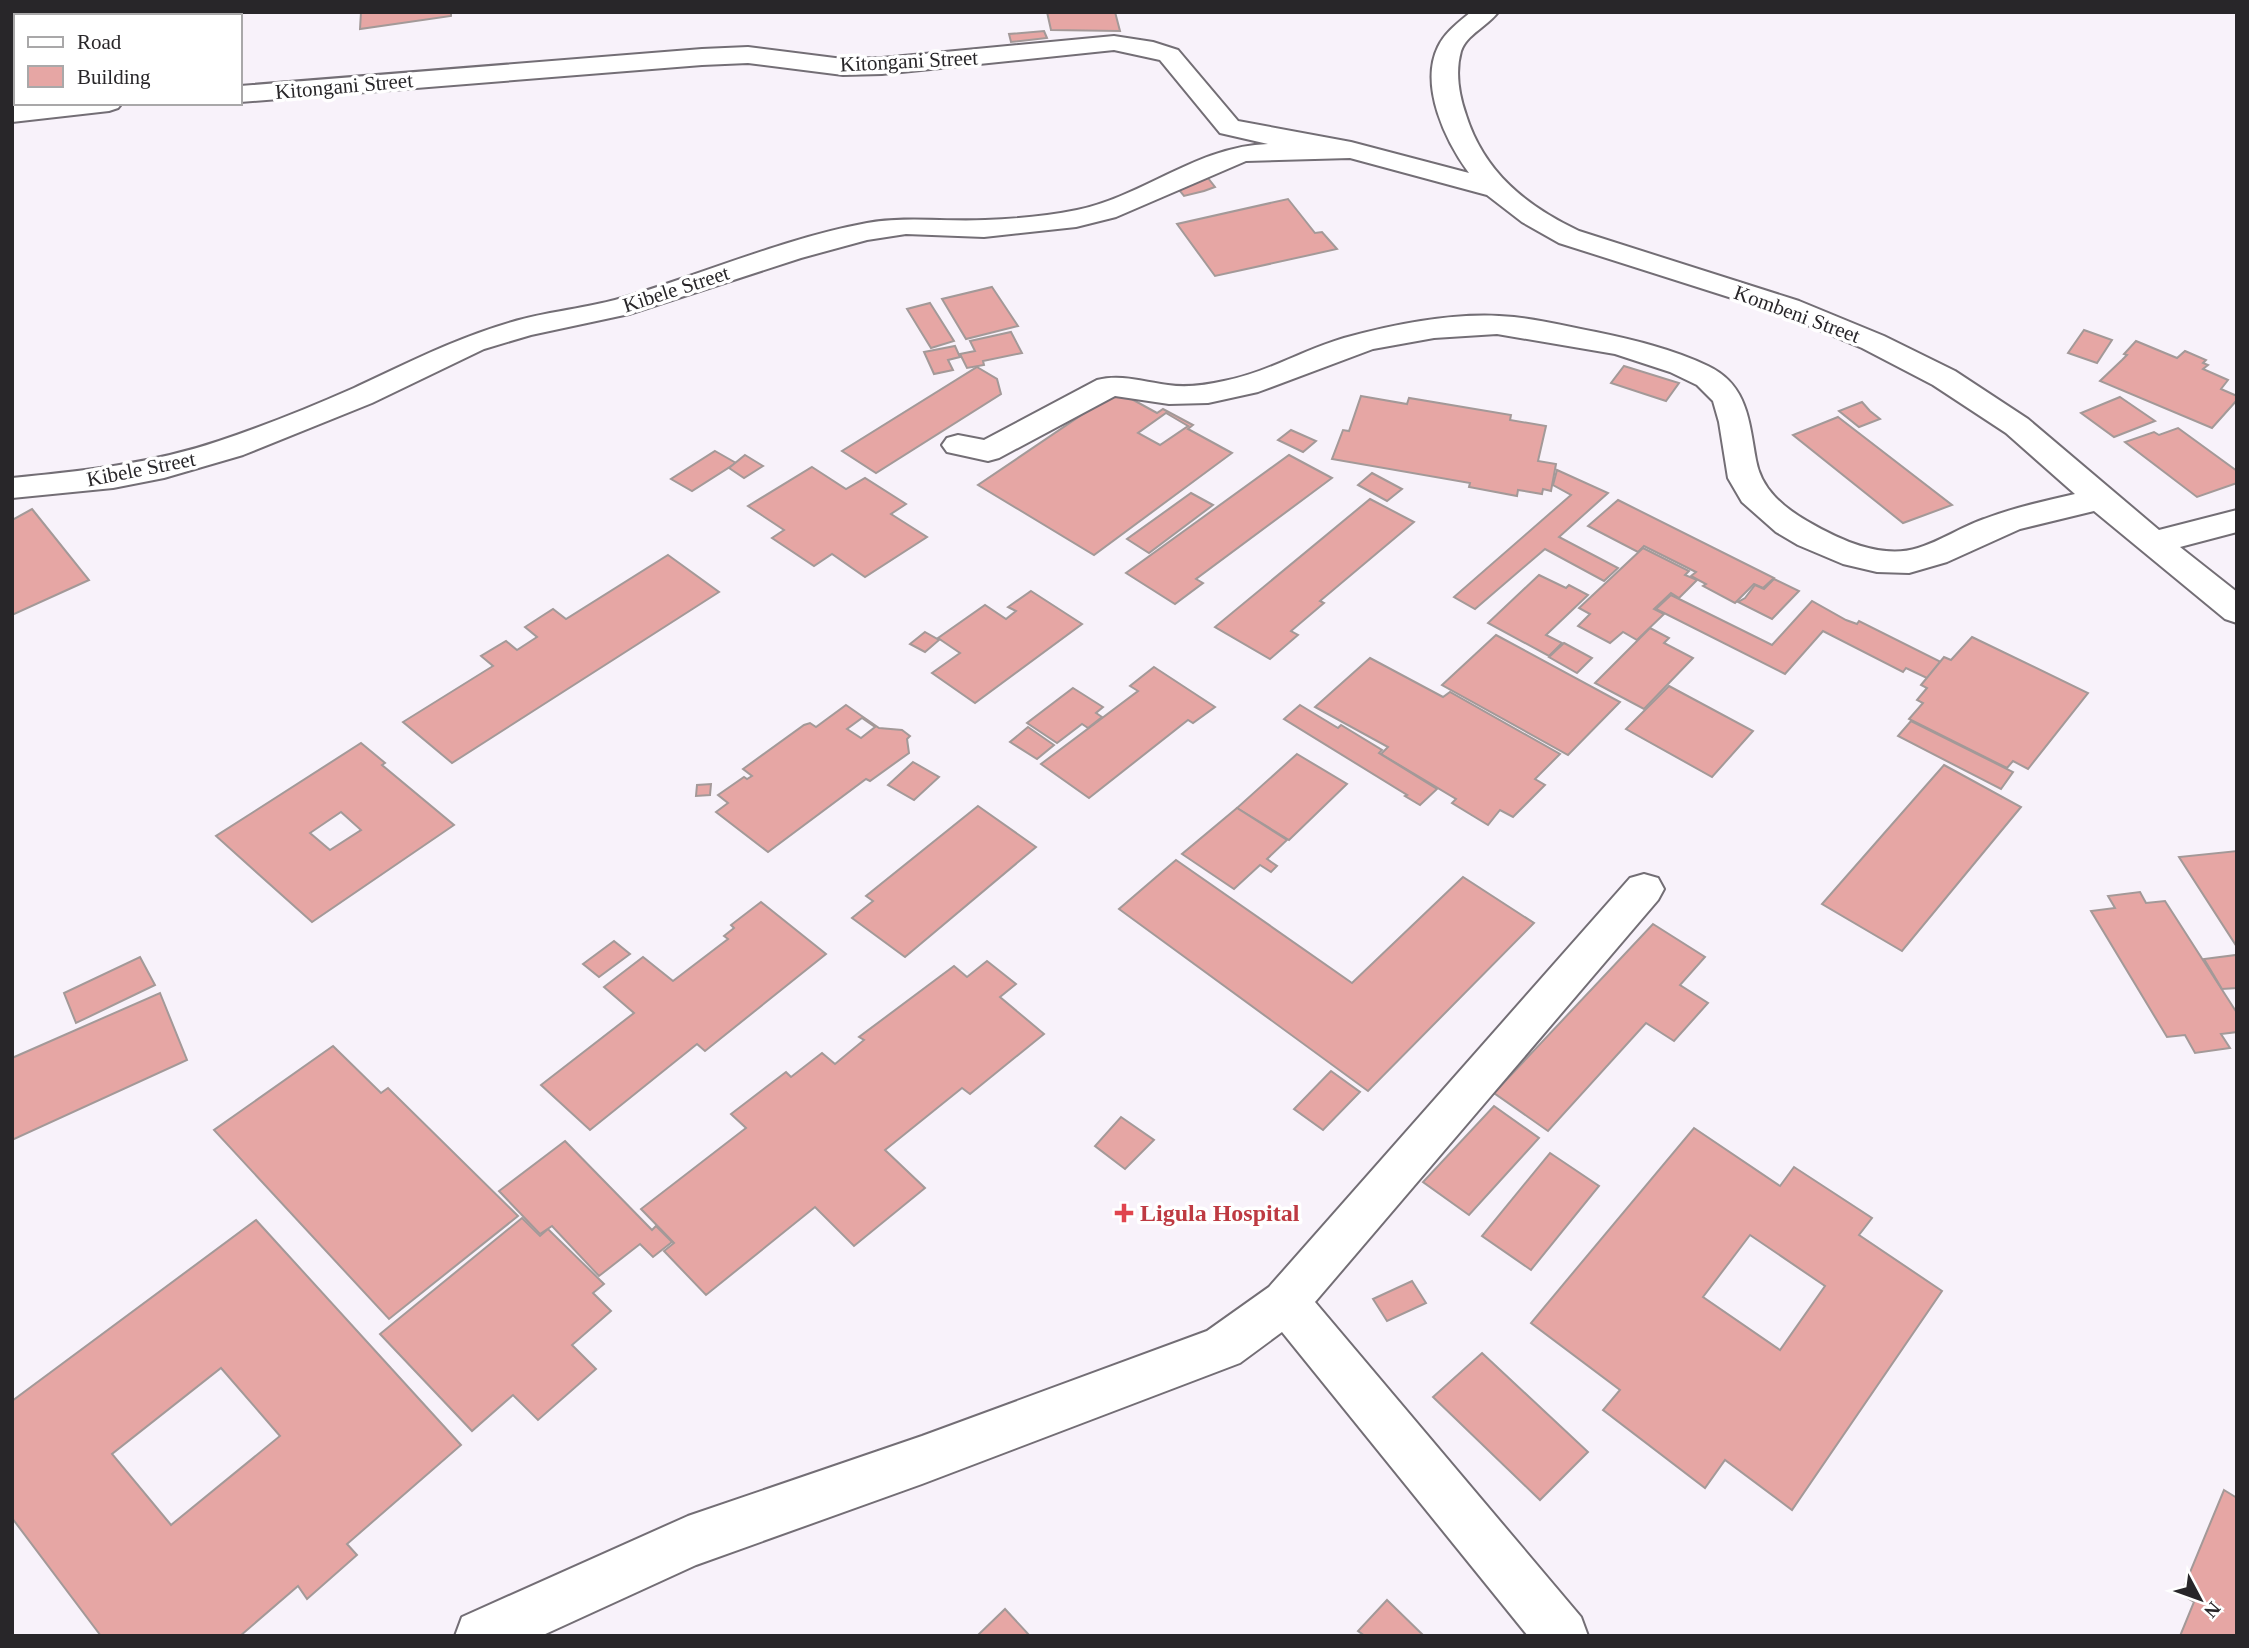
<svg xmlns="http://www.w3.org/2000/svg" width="2249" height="1648" font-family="Georgia,serif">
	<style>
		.building { fill: #e6a6a4; stroke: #a39998; stroke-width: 2; fill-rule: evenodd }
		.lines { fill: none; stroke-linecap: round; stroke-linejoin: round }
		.minor-casing { stroke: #736e75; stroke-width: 4 }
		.minor { fill: #fff; fill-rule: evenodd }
		.health-dot { fill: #e0444e; stroke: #fff; stroke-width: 2.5 }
		.labels { text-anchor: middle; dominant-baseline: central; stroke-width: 7; stroke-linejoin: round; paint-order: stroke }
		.far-street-label { font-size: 21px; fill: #282629; stroke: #fff }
		.health-label { font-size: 24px; font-weight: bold; fill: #be3a42; stroke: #fff; text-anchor: start }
	</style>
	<rect width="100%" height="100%" fill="#f8f2fa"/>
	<g class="building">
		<polygon points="361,12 451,12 451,16 360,29"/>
		<polygon points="1047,12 1115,12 1120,31 1051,30"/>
		<polygon points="1044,31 1047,38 1011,42 1009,34"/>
		<polygon points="1208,178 1215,187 1204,191 1184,196 1175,185"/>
		<polygon points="1288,199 1315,233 1322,232 1337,249 1215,276 1177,224"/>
		<polygon points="992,287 1018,326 966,339 942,299"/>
		<polygon points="930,303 954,341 931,348 907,309"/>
		<polygon points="2084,330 2112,340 2097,363 2068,353"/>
		<polygon points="1011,332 1022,353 983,361 984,365 967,368 960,354 975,351 970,341"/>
		<polygon points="2136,341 2177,358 2185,351 2206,360 2203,363 2208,365 2203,369 2228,380 2221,389 2237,396 2237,400 2212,428 2100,381 2122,360 2127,355 2124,354"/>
		<polygon points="955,346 960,357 948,360 953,370 934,374 924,352"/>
		<polygon points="1624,366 1679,383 1666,401 1611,383"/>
		<polygon points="977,367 997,379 1001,394 876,473 842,451"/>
		<path d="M1117 391 1157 413 1163 409 1193 425 1188 429 1232 453 1094 555 978 485ZM1166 413 1188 426 1160 445 1138 433Z"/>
		<polygon points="1361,396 1407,404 1409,398 1511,415 1510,420 1546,426 1538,461 1556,464 1551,491 1543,489 1542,494 1518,490 1517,496 1469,487 1470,483 1332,459 1343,430 1349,431"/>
		<polygon points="2120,397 2155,421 2114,437 2081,413"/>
		<polygon points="1862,402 1870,411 1880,419 1859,427 1839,411"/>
		<polygon points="1838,417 1952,505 1903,523 1793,435"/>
		<polygon points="2178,428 2237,471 2237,483 2197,497 2125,442 2154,432 2159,435"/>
		<polygon points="1291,430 1316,441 1303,452 1278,440"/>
		<polygon points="715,451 736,463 692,491 671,479"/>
		<polygon points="745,455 763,466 744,478 729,468"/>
		<polygon points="1289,455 1332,478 1196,579 1203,583 1175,604 1126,573"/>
		<polygon points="812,467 846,489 865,478 906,504 891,514 927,537 865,577 832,554 814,566 772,538 784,530 748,506"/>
		<polygon points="1557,470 1608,493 1559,537 1618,568 1604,581 1545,549 1475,609 1454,597 1571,495 1553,485"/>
		<polygon points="1372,473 1402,489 1387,501 1358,485"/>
		<polygon points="1191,493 1213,505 1149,553 1127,539"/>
		<polygon points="1370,499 1414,522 1320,601 1324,603 1291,631 1298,635 1270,659 1215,627"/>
		<polygon points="1618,500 1774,578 1763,588 1754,584 1735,603 1703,586 1706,584 1691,576 1696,572 1644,546 1638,552 1588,526"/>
		<polygon points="32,509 89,580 12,615 12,520"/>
		<polygon points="1643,548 1689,571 1685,575 1697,580 1679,598 1671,593 1654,609 1664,614 1637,640 1623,632 1610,643 1578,626 1590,614 1579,608"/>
		<polygon points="668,555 719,592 452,763 403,722 493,666 481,656 506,641 517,650 537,637 525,627 553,609 566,619"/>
		<polygon points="1539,575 1566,588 1569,585 1588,595 1546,635 1562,643 1549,656 1488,623"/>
		<polygon points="1774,579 1799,591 1772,619 1738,602 1745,598 1755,585 1764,589"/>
		<polygon points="1031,591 1082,624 975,703 932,673 960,653 938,638 985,605 1006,619 1016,611 1008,607"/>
		<polygon points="1671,595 1772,645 1812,601 1846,620 1857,624 1859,621 1943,663 1929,679 1906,668 1903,672 1823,631 1785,674 1656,609"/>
		<polygon points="1650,628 1669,638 1664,643 1693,658 1644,709 1595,683"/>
		<polygon points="925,632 939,640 925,652 910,644"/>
		<polygon points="1496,635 1620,702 1568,755 1442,685"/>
		<polygon points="1972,637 2088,693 2028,769 2013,761 2007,768 1909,719 1923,703 1917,700 1927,688 1921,685 1944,657 1951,660"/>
		<polygon points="1564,643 1592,658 1577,673 1549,657"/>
		<polygon points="1370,658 1443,697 1450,692 1560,754 1535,779 1545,785 1513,817 1500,810 1488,825 1452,803 1456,799 1381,754 1388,747 1315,707"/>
		<polygon points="1154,667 1215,707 1193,723 1188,720 1089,798 1041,764 1138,691 1130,686"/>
		<polygon points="1669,686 1753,731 1712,777 1626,729"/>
		<polygon points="1073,688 1103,707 1096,713 1102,717 1088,728 1082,724 1057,743 1027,723"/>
		<path d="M846 705 879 728 902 730 910 736 907 739 909 753 870 781 866 779 768 852 716 812 728 803 718 795 744 777 747 779 752 776 743 769 804 725 810 723 816 727ZM862 718 875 727 861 738 847 729Z"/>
		<polygon points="1300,705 1338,728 1341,725 1382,750 1379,753 1437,789 1420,805 1405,796 1407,795 1284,719"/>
		<polygon points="1911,721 2013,772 2001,789 1898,736"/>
		<polygon points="1028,727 1054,745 1037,759 1010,742"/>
		<path d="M361 743 385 763 382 765 454 825 312 922 216 836ZM341 812 361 830 330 850 310 833Z"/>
		<polygon points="1297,754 1347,784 1289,840 1237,808"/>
		<polygon points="913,762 939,777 914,800 888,785"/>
		<polygon points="1944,765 2021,807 1902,951 1822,904"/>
		<polygon points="711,784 710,795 696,796 697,785"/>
		<polygon points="978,806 1036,847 905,957 852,918 873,901 866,896"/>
		<polygon points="1237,808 1287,840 1267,859 1277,866 1271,872 1260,865 1234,889 1182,854"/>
		<polygon points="2237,851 2237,947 2179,857"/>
		<polygon points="1176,860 1352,983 1463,877 1534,923 1368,1091 1119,909"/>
		<polygon points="2140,892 2146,903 2165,901 2237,1013 2237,1032 2221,1034 2230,1048 2195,1053 2185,1035 2167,1037 2091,911 2115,908 2108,896"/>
		<polygon points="761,902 826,954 705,1051 697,1044 590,1130 541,1085 634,1013 604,987 643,957 673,981 728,939 724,936 734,928 731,925"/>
		<polygon points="1653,924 1705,957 1680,985 1708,1003 1674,1041 1646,1023 1548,1131 1494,1093"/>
		<polygon points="614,941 630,954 599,977 583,964"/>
		<polygon points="2236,955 2237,988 2222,989 2204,959"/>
		<polygon points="140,957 155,985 76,1023 64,993"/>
		<polygon points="987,961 1016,984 1000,997 1044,1034 970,1094 962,1088 885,1150 925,1188 854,1246 815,1207 706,1295 664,1251 674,1243 641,1209 746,1128 731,1114 786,1072 791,1077 822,1053 835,1064 864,1040 859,1037 954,966 967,977"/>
		<polygon points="160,993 187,1060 12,1140 12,1058"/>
		<polygon points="333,1046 381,1093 388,1088 518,1216 389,1319 214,1130"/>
		<polygon points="1331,1071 1360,1092 1323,1130 1294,1109"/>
		<polygon points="1494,1106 1539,1138 1469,1215 1423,1182"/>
		<polygon points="1121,1117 1154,1140 1125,1169 1095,1146"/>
		<path d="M1694 1128 1780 1186 1794 1167 1872 1218 1859 1235 1942 1291 1792 1510 1725 1460 1705 1488 1603 1410 1620 1390 1531 1323ZM1750 1235 1825 1286 1780 1350 1703 1297Z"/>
		<polygon points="565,1141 652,1230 656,1226 672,1242 653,1257 640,1244 599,1276 552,1226 540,1234 499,1191"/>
		<polygon points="1550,1153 1599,1186 1531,1270 1482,1236"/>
		<polygon points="522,1218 540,1236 548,1229 604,1284 593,1293 611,1311 572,1345 596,1369 538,1420 513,1395 472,1431 380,1334"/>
		<path d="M256 1220 461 1445 347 1544 357 1555 307 1599 298 1586 240 1636H101L12 1518V1401ZM221 1368 280 1436 171 1525 112 1454Z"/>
		<polygon points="1412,1281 1426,1303 1387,1321 1373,1299"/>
		<polygon points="1482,1353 1588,1452 1540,1500 1433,1397"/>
		<polygon points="2224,1490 2237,1498 2237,1636 2180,1636 2194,1602 2181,1594"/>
		<polygon points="1387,1600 1424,1636 1365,1636 1358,1631"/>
		<polygon points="1005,1609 1030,1636 977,1636"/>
	</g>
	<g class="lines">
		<g class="minor-casing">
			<g id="minor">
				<polygon points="53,12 77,12 75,16 51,16"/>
				<path d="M1471 12H1498C1488 26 1467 34 1461 51 1455 72 1459 95 1466 115 1484 172 1526 206 1579 231L1799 301 1884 336 1955 371 2028 419 2159 530 2237 510V532L2180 547 2237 592V623L2225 619 2094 511 2020 529 1947 562 1909 573 1877 572 1843 564 1798 545 1776 532 1742 502 1728 478 1719 422 1713 401 1697 385 1670 372 1615 354 1497 334 1434 338 1373 349 1258 392 1208 403 1169 404 1115 396 999 458 988 461 947 452 942 445 947 438 958 435 984 440 1097 380C1122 374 1143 382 1168 385 1187 388 1206 385 1224 381 1266 373 1303 350 1344 338 1398 323 1459 311 1514 317 1542 320 1570 327 1596 332 1634 340 1673 349 1708 366 1748 385 1749 422 1756 460 1761 489 1783 507 1807 521 1838 539 1881 560 1918 548 1941 541 1961 527 1984 519 2013 508 2044 501 2075 494L2006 433 1933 385 1862 348 1779 313 1559 243 1522 222 1487 195 1350 158 1246 161 1116 217 1076 227 984 237 906 234 867 240 801 258 629 314 531 335 484 349 372 403 243 455 164 478 113 488 12 498V478C83 471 151 464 219 441 264 426 311 407 354 388 406 364 456 338 512 322 545 312 581 309 615 300 699 276 781 239 867 223 908 216 944 222 985 220 1015 219 1048 216 1077 210 1144 196 1198 146 1268 144L1220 133 1160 60 1114 50 882 74 843 75 748 63 702 65 240 102V86L702 49 748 47 843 59 882 58 1114 36 1153 42 1178 50 1238 121 1351 142 1469 173C1446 142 1419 86 1438 47 1445 32 1459 22 1471 12Z"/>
				<polygon points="38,103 122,103 118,108 109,111 12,122 12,106"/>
				<polygon points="1644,874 1658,878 1664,889 1658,900 1315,1302 1581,1617 1588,1636 1528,1636 1282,1332 1240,1363 922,1484 696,1565 541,1636 455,1636 462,1617 688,1516 922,1436 1207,1331 1269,1287 1630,878"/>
			</g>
		</g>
		<use href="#minor" class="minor"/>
	</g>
	<path class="health-dot" d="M1120.5 1202.5h7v7h7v7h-7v7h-7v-7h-7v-7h7z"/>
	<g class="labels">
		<g class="far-street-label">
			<text transform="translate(909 61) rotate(-3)">Kitongani Street</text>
			<text transform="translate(344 86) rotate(-5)">Kitongani Street</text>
			<text transform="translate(676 289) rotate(-18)">Kibele Street</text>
			<text transform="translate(1797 314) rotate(20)">Kombeni Street</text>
			<text transform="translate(141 469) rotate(-11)">Kibele Street</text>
		</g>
		<g class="health-label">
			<text x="1140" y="1213">Ligula Hospital</text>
		</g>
	</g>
	<rect width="2249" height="1648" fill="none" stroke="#282629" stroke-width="28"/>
	<rect x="14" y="14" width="228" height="91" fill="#ffffff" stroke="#a9a8a9" stroke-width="2"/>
	<rect x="28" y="37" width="35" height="10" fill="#ffffff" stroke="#a9a8a9" stroke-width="2"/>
	<text x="77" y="49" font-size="21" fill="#282629">Road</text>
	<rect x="28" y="66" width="35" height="21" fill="#e6a6a4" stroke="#a9a8a9" stroke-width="2"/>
	<text x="77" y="84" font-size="21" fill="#282629">Building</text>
	<g transform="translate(2200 1599) rotate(131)" stroke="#ffffff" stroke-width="5" paint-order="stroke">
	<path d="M0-5L12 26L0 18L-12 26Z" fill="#282629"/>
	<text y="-10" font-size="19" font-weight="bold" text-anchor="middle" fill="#282629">N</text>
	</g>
</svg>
